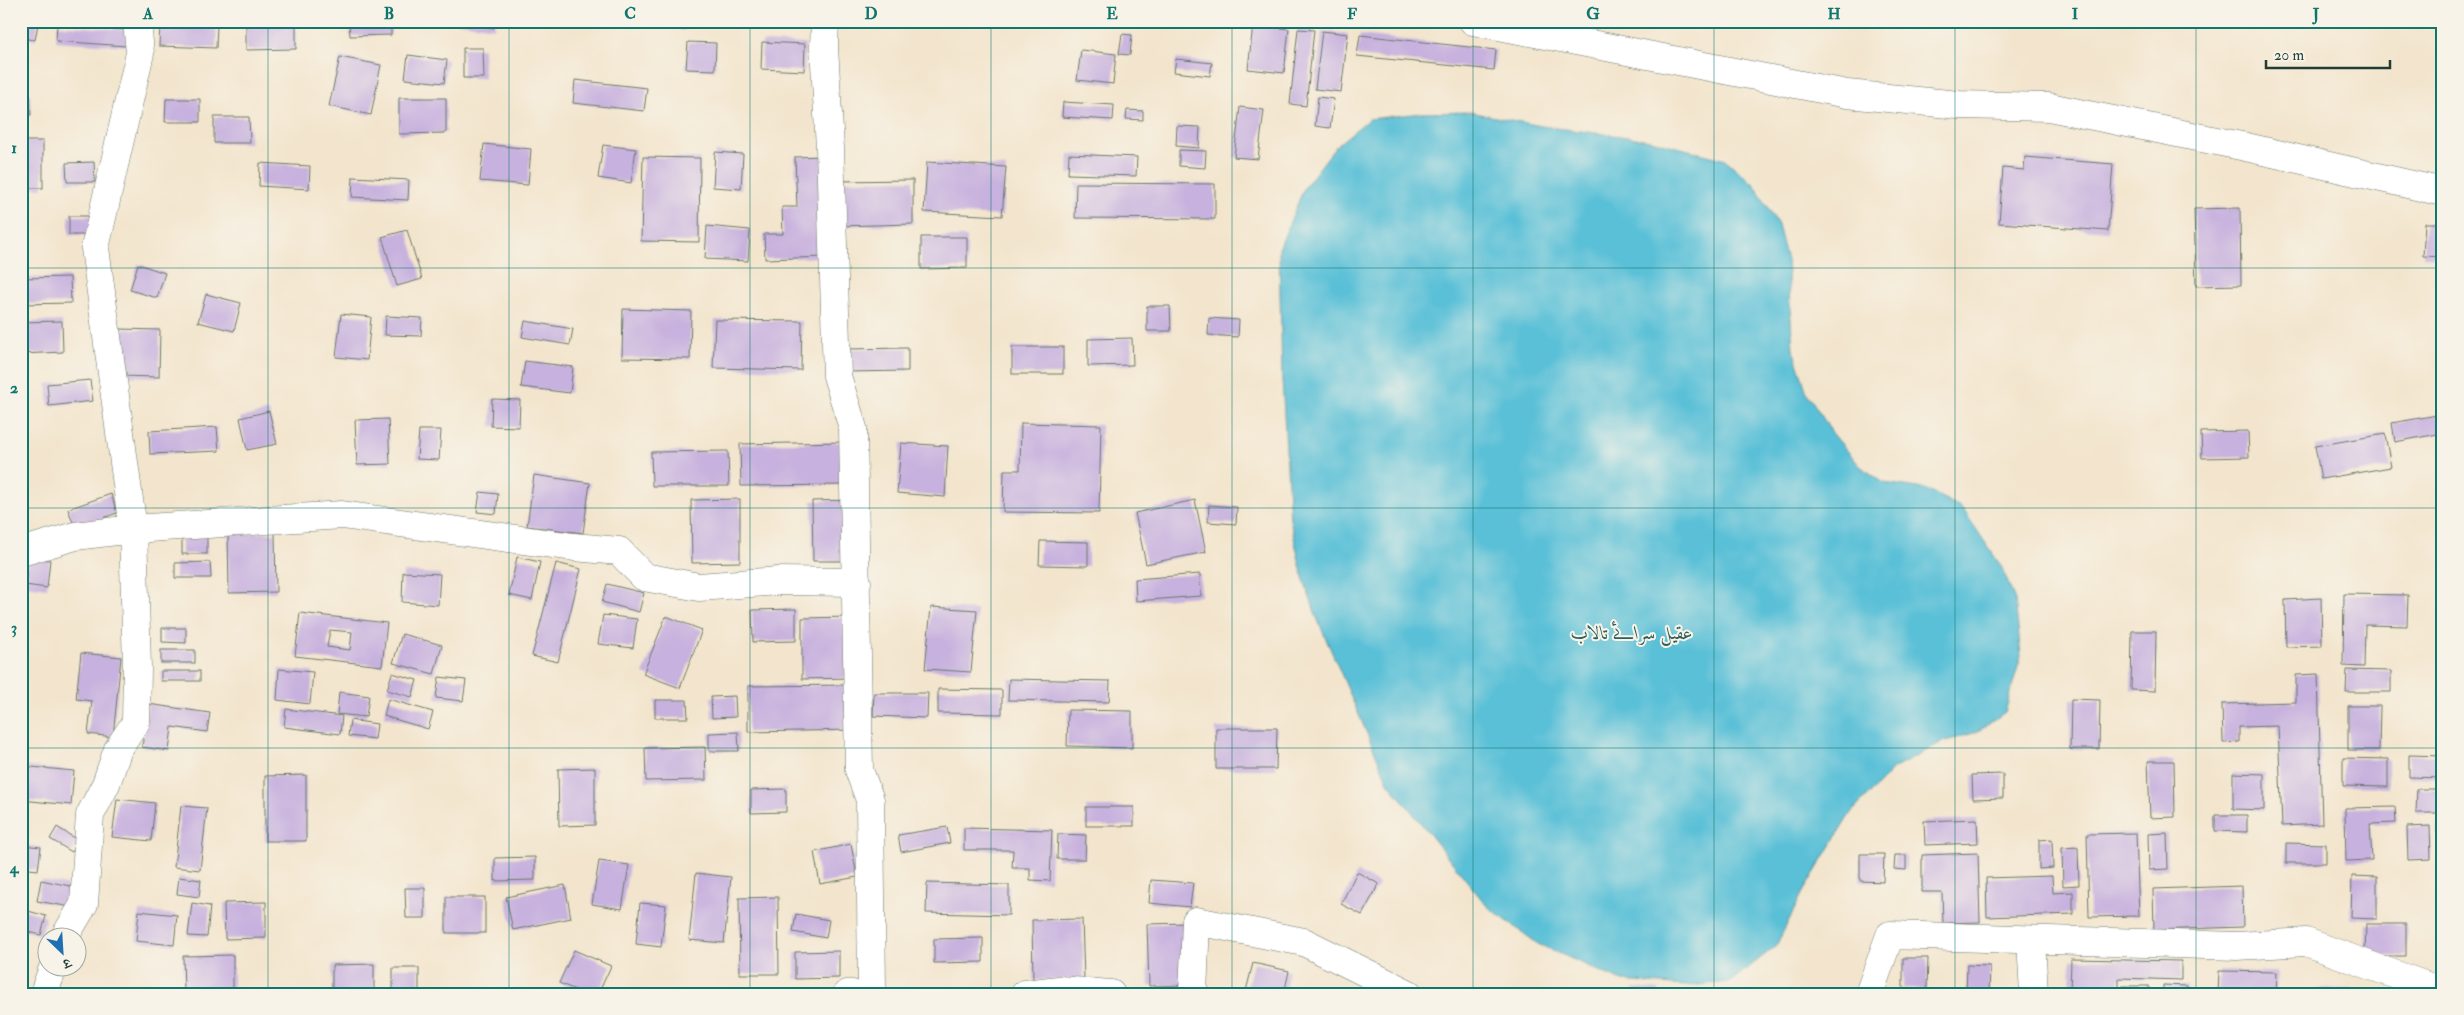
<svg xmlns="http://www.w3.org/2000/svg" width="2464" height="1015" font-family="'IM FELL Double Pica',Amiri,'Noto Serif Devanagari',serif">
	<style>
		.water { fill: #5ac0d7; stroke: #3c7e86 }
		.building { fill: #c7b1de; fill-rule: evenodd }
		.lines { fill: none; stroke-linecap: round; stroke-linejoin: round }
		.minor-casing { stroke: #69786a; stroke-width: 29 }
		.minor { stroke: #fff; stroke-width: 28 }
		.grid { fill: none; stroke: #0f766e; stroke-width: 1; stroke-opacity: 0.55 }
		.labels { text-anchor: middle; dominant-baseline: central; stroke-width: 4; stroke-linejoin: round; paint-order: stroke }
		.water-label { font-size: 19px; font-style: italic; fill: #2e5e5d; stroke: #f7f3e8 }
		.neatline { fill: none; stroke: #0f766e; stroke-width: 2 }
		.grid-label { font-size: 16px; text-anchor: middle; font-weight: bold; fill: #0f766e }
	</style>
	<rect width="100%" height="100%" fill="#f7f3e8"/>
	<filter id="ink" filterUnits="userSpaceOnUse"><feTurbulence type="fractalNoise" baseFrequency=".02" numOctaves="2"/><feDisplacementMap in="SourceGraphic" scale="10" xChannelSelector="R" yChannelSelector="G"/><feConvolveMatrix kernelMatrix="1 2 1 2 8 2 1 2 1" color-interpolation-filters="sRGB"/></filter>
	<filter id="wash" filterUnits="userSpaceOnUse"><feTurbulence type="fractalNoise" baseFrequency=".0096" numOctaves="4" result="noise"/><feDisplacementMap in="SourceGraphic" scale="20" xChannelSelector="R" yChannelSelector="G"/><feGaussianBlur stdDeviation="1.12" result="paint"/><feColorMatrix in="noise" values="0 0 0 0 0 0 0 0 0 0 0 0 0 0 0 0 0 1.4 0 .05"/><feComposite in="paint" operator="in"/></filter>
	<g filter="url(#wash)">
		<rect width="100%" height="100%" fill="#f3e5cd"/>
		<polygon class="water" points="1470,112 1541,126 1651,140 1726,160 1755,185 1778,225 1787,261 1793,349 1807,393 1833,434 1860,466 1884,483 1925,489 1962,508 2001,566 2015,600 2021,656 2005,712 1977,732 1942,742 1893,769 1850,814 1803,892 1776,946 1730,982 1686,986 1622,981 1538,944 1487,906 1388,782 1317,618 1302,574 1290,519 1282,379 1279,249 1304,188 1337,145 1369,119 1421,113"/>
		<g id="blocks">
			<g class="building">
				<polygon points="246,21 296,21 296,49 246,50"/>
				<polygon points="349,21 391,21 391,35 350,36"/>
				<polygon points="448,21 495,21 494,28"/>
				<polygon points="653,21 686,21 685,30 653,26"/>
				<polygon points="21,22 38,24 35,40 21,38"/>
				<polygon points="160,23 217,25 216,48 159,46"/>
				<polygon points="57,25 127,30 126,46 56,41"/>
				<polygon points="1253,25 1289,29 1284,73 1248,69"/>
				<polygon points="1298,29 1314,30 1306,106 1290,104"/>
				<polygon points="1322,31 1348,34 1341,92 1315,89"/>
				<polygon points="1122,34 1132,35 1130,55 1119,54"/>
				<polygon points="1360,35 1496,50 1494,70 1357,56"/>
				<polygon points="688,42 716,43 715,70 686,69"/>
				<polygon points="762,42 805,44 804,71 761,69"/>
				<polygon points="463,48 483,48 484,78 463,78"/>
				<polygon points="21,49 25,50 25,65 21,65"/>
				<polygon points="1081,50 1116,54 1113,84 1077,80"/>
				<polygon points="408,55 447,60 444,83 405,79"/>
				<polygon points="340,57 381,65 371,115 329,106"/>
				<polygon points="1176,59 1212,63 1210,76 1174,72"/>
				<polygon points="575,80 647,88 644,111 573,103"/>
				<polygon points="21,95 30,95 31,115 21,115"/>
				<polygon points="1318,97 1334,99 1330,128 1315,126"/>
				<polygon points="399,98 446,98 446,133 399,134"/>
				<polygon points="166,99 200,99 200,122 165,122"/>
				<polygon points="1063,102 1114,105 1113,120 1062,117"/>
				<polygon points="1240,107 1264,110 1258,159 1234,157"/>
				<polygon points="1127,110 1143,111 1143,120 1126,119"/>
				<polygon points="214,117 249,117 250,143 214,143"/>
				<polygon points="1177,126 1200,127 1199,148 1176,146"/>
				<rect x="21" y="141" width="22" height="47"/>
				<polygon points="484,144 531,149 528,185 480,181"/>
				<polygon points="603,145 636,149 631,183 598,178"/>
				<polygon points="1179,150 1206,151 1205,168 1179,166"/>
				<polygon points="715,152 743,154 741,189 713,187"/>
				<polygon points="1069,154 1137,157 1136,176 1068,174"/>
				<polygon points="823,156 826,257 765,259 764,234 783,234 782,207 797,207 795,157"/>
				<polygon points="643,157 700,158 699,242 641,241"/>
				<polygon points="2025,157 2113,164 2108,231 1999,223 2003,168 2024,170"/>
				<polygon points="94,162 95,182 67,182 66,163"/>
				<polygon points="927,162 1006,167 1002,216 924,212"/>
				<polygon points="260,163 310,166 309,189 259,186"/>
				<polygon points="353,177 409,180 408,200 352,197"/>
				<polygon points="913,180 913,224 838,226 838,181"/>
				<polygon points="1076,183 1215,184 1215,219 1075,218"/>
				<polygon points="2240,208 2241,285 2196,286 2194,209"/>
				<rect x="69" y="216" width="24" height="19"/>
				<polygon points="2425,223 2443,223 2443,257 2423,256"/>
				<polygon points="707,226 750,230 748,261 705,259"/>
				<polygon points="407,230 422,279 397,286 382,237"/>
				<polygon points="921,237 967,237 967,268 921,269"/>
				<polygon points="138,264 165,273 157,298 130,290"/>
				<polygon points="70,277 71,303 21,304 21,278"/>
				<polygon points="206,294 241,303 234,331 198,322"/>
				<polygon points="1147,306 1170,306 1171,331 1147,331"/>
				<polygon points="623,309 691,311 690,359 622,358"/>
				<polygon points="341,314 371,317 367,360 336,357"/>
				<polygon points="386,316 422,318 421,336 385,335"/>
				<polygon points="1209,318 1239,320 1238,337 1208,335"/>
				<polygon points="715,320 802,321 801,370 713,368"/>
				<polygon points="62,321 63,352 21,354 21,322"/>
				<polygon points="525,321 573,329 570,345 522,337"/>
				<polygon points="120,329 160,330 159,377 119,376"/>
				<polygon points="1132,338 1133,365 1088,366 1088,339"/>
				<rect x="1012" y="347" width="51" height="27"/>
				<polygon points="908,348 908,371 847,372 847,349"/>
				<polygon points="525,361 573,367 570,393 521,387"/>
				<polygon points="90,380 93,401 49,406 47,384"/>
				<polygon points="492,399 520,400 519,427 491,426"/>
				<polygon points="269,411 277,444 247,450 240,418"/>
				<polygon points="2443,414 2443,433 2395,442 2392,423"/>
				<polygon points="388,419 390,464 357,465 355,420"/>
				<polygon points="1021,423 1101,425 1099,513 1003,512 1004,470 1020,470"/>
				<polygon points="217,427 219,451 150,454 149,431"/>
				<polygon points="419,430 441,430 439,460 417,459"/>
				<polygon points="2248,431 2249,457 2202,458 2201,432"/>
				<polygon points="2385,434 2391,467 2321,479 2315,446"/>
				<polygon points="846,442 846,485 741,486 740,444"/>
				<polygon points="901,443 948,446 945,497 897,493"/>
				<polygon points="728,451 729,486 652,486 651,452"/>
				<polygon points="534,475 590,483 583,533 527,526"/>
				<polygon points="480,492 498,494 496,514 477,512"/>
				<polygon points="111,494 117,513 75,528 68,509"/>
				<polygon points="740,499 740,562 692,563 691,500"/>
				<polygon points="851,500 853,561 813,561 812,501"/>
				<polygon points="1195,500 1206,552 1146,564 1135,513"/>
				<polygon points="1209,505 1237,507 1236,524 1208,522"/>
				<rect x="182" y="533" width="25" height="21"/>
				<polygon points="228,533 275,533 276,592 229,593"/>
				<polygon points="1040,541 1088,542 1088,566 1039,565"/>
				<polygon points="517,557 540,562 532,600 509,595"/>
				<polygon points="28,558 50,560 47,588 25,585"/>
				<polygon points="210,562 211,578 175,578 175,563"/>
				<polygon points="556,563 581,569 558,662 532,656"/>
				<polygon points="403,572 440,574 438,605 402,602"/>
				<polygon points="1200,574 1201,596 1136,601 1135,579"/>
				<polygon points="607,584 644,593 639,612 602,602"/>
				<polygon points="2344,594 2408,595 2407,626 2365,625 2364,667 2343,666"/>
				<polygon points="2321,598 2322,646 2286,647 2285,600"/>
				<polygon points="931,607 977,610 971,672 925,669"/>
				<polygon points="796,609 796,641 753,642 752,610"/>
				<path d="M300 613 387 623 382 666 295 656ZM330 630 352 632 350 650 327 647Z"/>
				<polygon points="603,615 637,619 633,648 598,644"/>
				<polygon points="666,616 702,630 680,688 643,674"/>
				<polygon points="849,617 850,678 802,679 802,618"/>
				<polygon points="162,628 186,628 186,643 162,642"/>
				<polygon points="2132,631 2156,631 2155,691 2131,690"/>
				<polygon points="402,634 442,645 434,674 393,663"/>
				<rect x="161" y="650" width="34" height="13"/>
				<polygon points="81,653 121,657 113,737 88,734 92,701 76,699"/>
				<polygon points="279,669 313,672 310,704 277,700"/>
				<polygon points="2347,670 2391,671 2391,692 2346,692"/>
				<rect x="161" y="671" width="39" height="10"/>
				<polygon points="392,673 417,680 412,697 387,690"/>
				<polygon points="2318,674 2322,824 2282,826 2278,726 2239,727 2239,742 2223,743 2222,704 2296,702 2296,675"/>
				<polygon points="439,677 466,680 463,701 436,698"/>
				<polygon points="1009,679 1110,681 1109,702 1008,700"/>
				<polygon points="855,685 856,730 748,732 748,686"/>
				<polygon points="938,689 1002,690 1002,714 938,713"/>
				<polygon points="339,692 369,696 366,717 337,714"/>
				<polygon points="874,693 928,693 927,718 873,716"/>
				<polygon points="735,696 736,717 712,718 711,697"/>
				<polygon points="388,699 433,712 428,729 384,716"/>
				<polygon points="2071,699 2100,700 2099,749 2070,749"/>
				<polygon points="655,700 687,700 688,718 655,718"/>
				<polygon points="148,704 210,713 207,732 172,727 169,751 142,747"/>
				<polygon points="2348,706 2380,706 2379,750 2348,750"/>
				<polygon points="286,709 342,716 340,734 284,727"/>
				<polygon points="1068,710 1132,711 1132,748 1067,746"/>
				<polygon points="350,720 377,724 375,739 348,736"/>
				<polygon points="1216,728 1277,728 1276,769 1216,769"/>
				<polygon points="738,732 739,751 709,751 709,733"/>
				<polygon points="705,747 706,780 646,781 645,748"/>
				<polygon points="2409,755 2443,756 2443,778 2409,777"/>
				<polygon points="2343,758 2388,759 2388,787 2343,786"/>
				<polygon points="2148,761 2174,761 2175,817 2150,818"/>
				<polygon points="21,766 74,771 71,805 21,800"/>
				<polygon points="595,768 595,825 559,826 558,769"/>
				<polygon points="2233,773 2264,774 2264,810 2233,809"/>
				<polygon points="2003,774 2003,798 1973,799 1972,775"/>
				<polygon points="306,775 306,841 265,841 265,776"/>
				<polygon points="786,789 786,812 751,813 751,790"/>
				<polygon points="2417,789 2443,789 2443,813 2416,813"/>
				<polygon points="117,799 155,803 151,841 112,837"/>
				<polygon points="181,806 207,808 200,870 174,867"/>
				<rect x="1086" y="807" width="48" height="19"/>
				<polygon points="2395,807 2396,823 2370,824 2372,860 2346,861 2345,808"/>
				<polygon points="2215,815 2247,815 2247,832 2215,831"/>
				<polygon points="1977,819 1978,843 1925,845 1924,821"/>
				<polygon points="2438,819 2443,819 2443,833 2437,833"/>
				<polygon points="2430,826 2431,859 2408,860 2407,827"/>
				<polygon points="57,827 79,841 72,852 50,839"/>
				<polygon points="947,827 950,843 901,852 898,835"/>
				<polygon points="964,828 1052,830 1050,881 1030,880 1030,868 1012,868 1013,850 964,850"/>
				<polygon points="2136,833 2139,916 2089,917 2087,834"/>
				<polygon points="2167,833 2168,869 2149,870 2148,834"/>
				<polygon points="1058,834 1086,835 1085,859 1057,859"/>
				<polygon points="2052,839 2053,868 2039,869 2039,840"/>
				<polygon points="2286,843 2326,844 2326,863 2286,863"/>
				<polygon points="851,844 857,877 820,884 814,852"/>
				<polygon points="21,845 41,847 38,870 21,868"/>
				<polygon points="2078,847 2079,885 2063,886 2062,848"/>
				<polygon points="1978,853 1980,922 1943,923 1942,892 1922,892 1922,855"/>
				<polygon points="1860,854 1884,854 1883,882 1860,881"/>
				<polygon points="1895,855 1906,855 1906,870 1894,869"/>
				<polygon points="535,857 535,880 495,881 495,858"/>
				<polygon points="599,861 629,865 622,909 592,904"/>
				<polygon points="1357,872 1379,884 1362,915 1341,904"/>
				<polygon points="696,873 731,877 724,943 689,940"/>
				<polygon points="2052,876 2053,893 2073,892 2073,914 1987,917 1986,878"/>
				<polygon points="2352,876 2377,877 2377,919 2351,918"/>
				<polygon points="179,877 201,880 199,897 177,894"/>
				<polygon points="41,880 75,887 71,907 37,901"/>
				<polygon points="1151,880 1193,883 1190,907 1149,903"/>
				<polygon points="927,883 1009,885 1009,915 926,913"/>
				<polygon points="565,885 571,918 513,930 506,897"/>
				<polygon points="2242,886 2243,927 2154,930 2153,889"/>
				<polygon points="405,888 425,888 425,918 406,918"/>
				<rect x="446" y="897" width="39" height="36"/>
				<polygon points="778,897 779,974 740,974 739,898"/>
				<polygon points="266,902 266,938 225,939 224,903"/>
				<polygon points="192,903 210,906 207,937 188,936"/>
				<polygon points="640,903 666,905 661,947 636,944"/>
				<polygon points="21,909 46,916 41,935 21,930"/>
				<polygon points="139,911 177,915 174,945 136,941"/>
				<polygon points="796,914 829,920 826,938 793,932"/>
				<polygon points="1082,919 1084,979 1033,980 1032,920"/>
				<polygon points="1188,923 1189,985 1149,986 1147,924"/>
				<polygon points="2366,924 2406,924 2406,956 2365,956"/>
				<polygon points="983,938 983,962 934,963 934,939"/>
				<polygon points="574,950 611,966 598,994 585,994 559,983"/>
				<polygon points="839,951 839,978 795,979 795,952"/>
				<polygon points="233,955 233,990 184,992 183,956"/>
				<polygon points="1903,958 1928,958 1927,989 1903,988"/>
				<polygon points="2071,959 2181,961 2181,980 2119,978 2119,994 2070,994"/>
				<polygon points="1253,963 1289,971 1284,994 1259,994 1246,991"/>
				<polygon points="374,964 374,994 332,994 332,965"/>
				<polygon points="1967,965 1990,966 1989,994 1966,994"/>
				<rect x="393" y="968" width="26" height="26"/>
				<polygon points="2219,971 2277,972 2276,994 2218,994"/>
				<polygon points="2163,985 2187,986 2187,994 2163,994"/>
				<rect x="2123" y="986" width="26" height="8"/>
				<polygon points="724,988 770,990 770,994 724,994"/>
				<polygon points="1634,988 1659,990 1659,994 1634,994"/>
				<polygon points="2309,989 2352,989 2351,994 2309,994"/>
			</g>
		</g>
	</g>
	<g filter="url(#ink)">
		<use href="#blocks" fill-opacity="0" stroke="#69786a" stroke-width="1"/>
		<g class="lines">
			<g class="minor-casing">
				<g id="minor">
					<polyline points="825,21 824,47 830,148 837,376 853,428 859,770 870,800 872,994"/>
					<polyline points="1473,21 1847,94 1959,105 2049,107 2246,147 2443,192"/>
					<polyline points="21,552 75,536 133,529 342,515 574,547 619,551 644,577 699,587 778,581 857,582"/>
					<polyline points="64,938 84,904 90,815 106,784 118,749 136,722 137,668 133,529 95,248 140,53 137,21"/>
					<polyline points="2031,940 2034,994"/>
					<polyline points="46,994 46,987 53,968"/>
					<polyline points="847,994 852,994"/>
					<polyline points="1025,994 1059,990 1111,994"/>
					<polyline points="1193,994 1196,921 1304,942 1409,994"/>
					<polyline points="1869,994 1890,935 2237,946 2306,942 2443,992"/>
				</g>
			</g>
			<use href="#minor" class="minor"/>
		</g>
	</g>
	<path class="grid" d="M268 21V994M509 21V994M750 21V994M991 21V994M1232 21V994M1473 21V994M1714 21V994M1955 21V994M2196 21V994M21 268H2443M21 508H2443M21 748H2443"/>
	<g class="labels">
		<g class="water-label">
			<text x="1632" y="633">عقیل سرائے تالاب</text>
		</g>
	</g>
	<rect width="2464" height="1015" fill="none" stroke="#f7f3e8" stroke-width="55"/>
	<g transform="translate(62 952) rotate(155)"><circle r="24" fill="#f7f3e8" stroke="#a1aaa0"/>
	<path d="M0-4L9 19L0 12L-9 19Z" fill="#1f6fb2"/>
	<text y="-8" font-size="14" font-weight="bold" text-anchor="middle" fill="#1f3d34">उ</text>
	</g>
	<path d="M2266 60v8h124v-8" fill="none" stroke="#1f3d34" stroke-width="2.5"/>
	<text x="2274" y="60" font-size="15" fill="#1f3d34" stroke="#f7f3e8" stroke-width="4" paint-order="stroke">20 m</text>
	<rect x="28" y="28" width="2408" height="960" class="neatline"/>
	<g class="grid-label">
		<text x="148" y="19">A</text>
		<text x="389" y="19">B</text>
		<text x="630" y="19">C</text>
		<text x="871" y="19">D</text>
		<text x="1112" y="19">E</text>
		<text x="1352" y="19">F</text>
		<text x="1593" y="19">G</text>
		<text x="1834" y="19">H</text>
		<text x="2075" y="19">I</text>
		<text x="2316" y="19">J</text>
		<text x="14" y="153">1</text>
		<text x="14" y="393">2</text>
		<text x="14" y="633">3</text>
		<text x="14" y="873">4</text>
	</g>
</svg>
